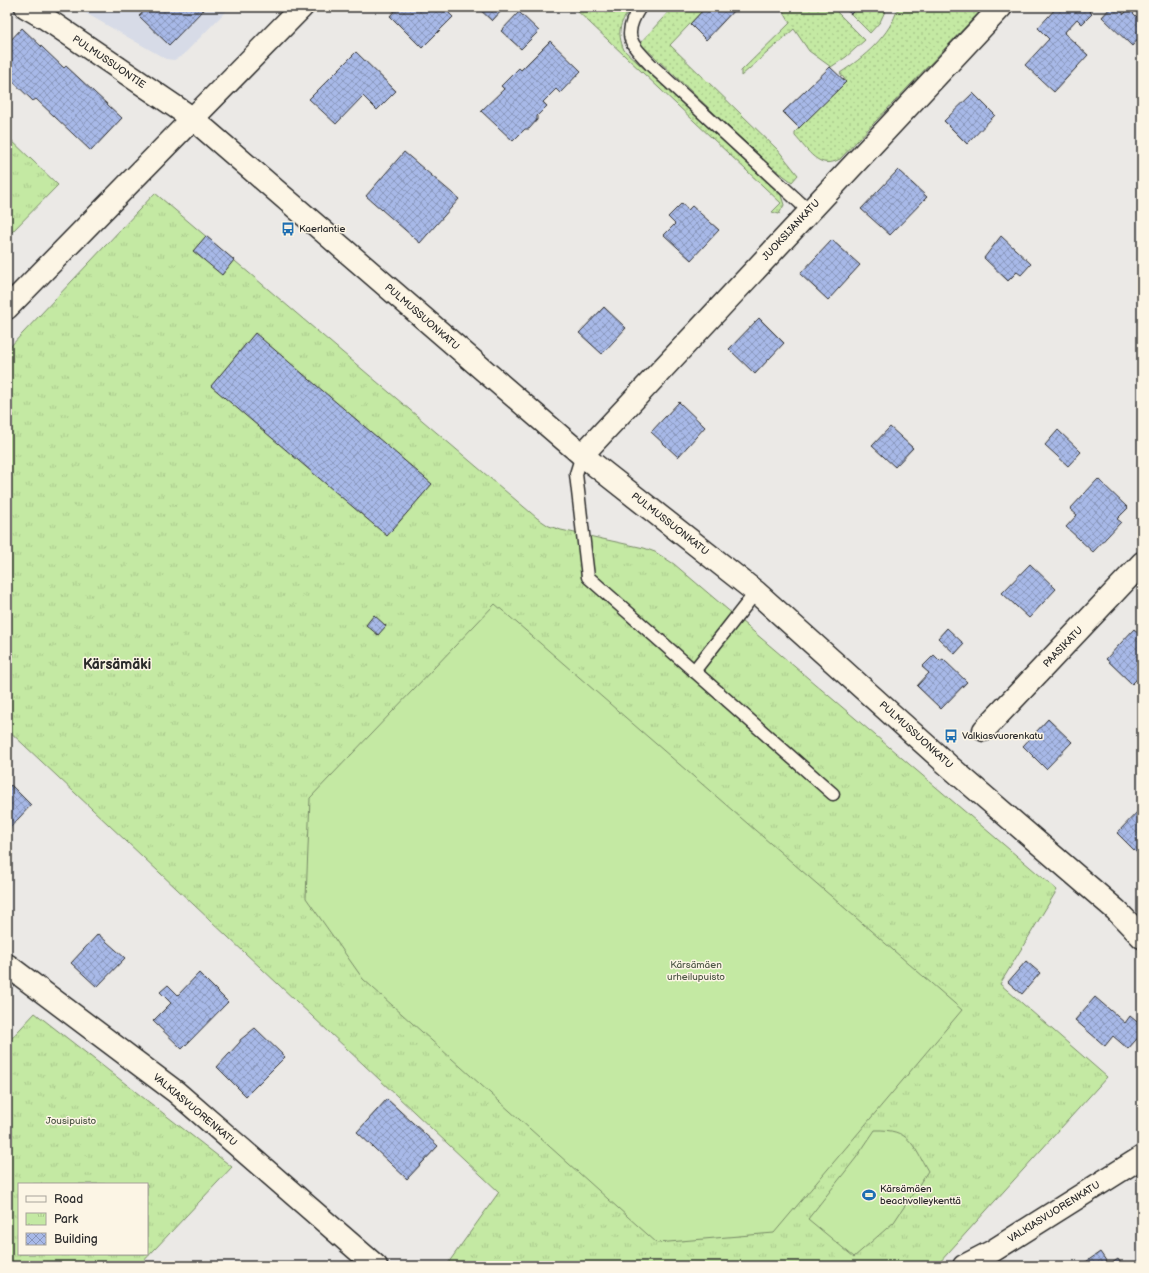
<svg xmlns="http://www.w3.org/2000/svg" width="1149" height="1273" font-family="'Balsamiq Sans',sans-serif">
	<style>
		.built { fill: #d7dbe7 }
		.grass { fill: url(#grass-dots); stroke: #788a67 }
		.park { fill: url(#park-tufts); stroke: #788a67; fill-rule: evenodd }
		.pitch { fill: #c4e9a3; stroke: #788a67 }
		.building { fill: url(#building-cross-hatch); stroke: #2b2b2b }
		.lines { fill: none; stroke-linecap: round; stroke-linejoin: round }
		.service-casing { stroke: #2b2b2b; stroke-width: 15 }
		.minor-casing { stroke: #2b2b2b; stroke-width: 25 }
		.tertiary-casing { stroke: #2b2b2b; stroke-width: 25 }
		.service { stroke: #fcf5e5; stroke-width: 12 }
		.minor { stroke: #fcf5e5; stroke-width: 22 }
		.tertiary { stroke: #fcf5e5; stroke-width: 22 }
		.labels { text-anchor: middle; dominant-baseline: central; stroke-width: 3; stroke-linejoin: round; paint-order: stroke }
		.street-label { font-size: 10px; fill: #2b2b2b; stroke: #fcf5e5 }
		.poi-label { font-size: 10px; fill: #2b2b2b; stroke: #fcf5e5; text-anchor: start }
		.park-label { font-size: 10px; fill: #515a49; stroke: #fcf5e5 }
		.district-label { font-size: 14px; font-weight: bold; fill: #2b2b2b; stroke: #fcf5e5 }
	</style>
	<defs>
		<pattern id="grass-dots" width="8" height="8" patternUnits="userSpaceOnUse"><rect width="8" height="8" fill="#c4e9a3"/><path d="M2 2h.1M6 6h.1" fill="none" stroke="#a9c88c" stroke-width="1.8" stroke-linecap="round"/></pattern>
		<pattern id="park-tufts" width="24" height="20" patternUnits="userSpaceOnUse"><rect width="24" height="20" fill="#c4e9a3"/><path d="M3 7l-1-3M5 7V3M7 7l1-3M15 17l-1-3M17 17v-4M19 17l1-3" fill="none" stroke="#a9c88c"/></pattern>
		<pattern id="building-cross-hatch" width="8" height="8" patternUnits="userSpaceOnUse"><rect width="8" height="8" fill="#a8b9e8"/><path d="M0 0l8 8M0 8l8-8" fill="none" stroke="#8997bc"/></pattern>
	</defs>
	<rect width="100%" height="100%" fill="#ebe9e6"/>
	<filter id="ink" filterUnits="userSpaceOnUse"><feTurbulence type="fractalNoise" baseFrequency=".025" numOctaves="2"/><feDisplacementMap in="SourceGraphic" scale="8" xChannelSelector="R" yChannelSelector="G"/><feConvolveMatrix kernelMatrix="1 2 1 2 8 2 1 2 1" color-interpolation-filters="sRGB"/></filter>
	<g filter="url(#ink)">
		<polygon class="built" points="75,7 230,7 182,56 174,60 166,59"/>
		<g class="grass">
			<path d="M573 7H633C620 21 616 31 624 50L781 195 784 205 779 214 772 212 781 203Z"/>
			<polygon points="673,7 706,7 670,45 778,150 798,175 792,182 768,164 640,43"/>
			<polygon points="781,7 832,7 865,40 846,57 831,67 809,51 794,29 741,76 741,71 790,23"/>
			<polygon points="858,7 887,7 880,22 870,33 851,14"/>
			<path d="M898 7H984L840 159C819 171 808 150 795 136V132L846 81 840 73C863 58 891 35 898 7Z"/>
		</g>
		<g class="park">
			<polygon points="7,136 58,185 7,237"/>
			<polygon points="155,193 537,518 549,526 561,530 644,548 655,552 674,564 1057,890 1000,984 1107,1077 939,1263 932,1266 446,1266 499,1192 7,729 7,350"/>
			<path d="M35 1013 232 1167 139 1266H7V1043ZM19 1184H147V1254H19Z"/>
		</g>
		<g class="pitch">
			<polygon points="495,604 962,1010 774,1233 657,1243 363,979 306,898 310,798"/>
			<path d="M875 1130C910 1129 912 1144 928 1171L894 1222 854 1257 808 1219 856 1158Z"/>
		</g>
		<g class="building">
			<polygon points="149,7 206,7 169,45 139,16"/>
			<polygon points="398,7 443,7 453,17 422,48 390,16"/>
			<polygon points="477,7 505,7 492,21"/>
			<polygon points="706,7 737,7 706,40 690,24"/>
			<polygon points="843,7 858,7 851,14"/>
			<polygon points="1057,7 1088,7 1087,9 1092,14 1082,24 1077,19 1064,33 1088,55 1054,92 1025,65 1049,39 1038,28"/>
			<polygon points="1111,7 1116,7 1124,14 1129,9 1142,22 1142,35 1132,46 1102,17"/>
			<polygon points="519,12 539,31 521,49 501,31"/>
			<polygon points="22,28 64,68 66,66 122,118 91,151 36,99 33,101 7,76 7,44"/>
			<polygon points="550,41 581,71 560,93 556,89 543,102 547,106 537,116 537,120 529,129 525,129 513,141 481,111 504,89 501,86 519,68 521,70"/>
			<polygon points="356,52 396,91 377,110 363,96 336,124 309,99"/>
			<polygon points="830,67 846,82 799,128 783,112"/>
			<polygon points="973,93 995,115 967,144 944,121"/>
			<polygon points="404,152 459,199 420,243 366,196"/>
			<polygon points="898,170 927,197 890,235 861,209"/>
			<polygon points="682,203 688,210 692,206 719,230 691,260 664,235 675,224 668,217"/>
			<polygon points="206,236 234,260 222,275 193,251"/>
			<polygon points="1001,236 1031,264 1021,275 1017,272 1008,281 984,258"/>
			<polygon points="832,240 860,265 828,300 800,274"/>
			<polygon points="604,307 626,328 602,354 579,333"/>
			<polygon points="759,318 784,343 755,374 729,349"/>
			<polygon points="255,333 432,484 387,536 211,386"/>
			<polygon points="679,402 705,427 678,457 651,432"/>
			<polygon points="890,427 913,448 895,467 872,446"/>
			<polygon points="1058,430 1081,452 1068,466 1045,445"/>
			<polygon points="1098,479 1128,508 1117,519 1121,522 1093,552 1066,527 1077,515 1070,509"/>
			<polygon points="1030,564 1056,589 1029,618 1002,593"/>
			<polygon points="374,615 386,626 378,635 366,625"/>
			<polygon points="947,628 964,644 955,654 938,638"/>
			<polygon points="1134,629 1142,636 1142,674 1132,684 1106,659"/>
			<polygon points="934,655 940,661 943,659 967,682 941,709 917,686 929,673 922,667"/>
			<polygon points="1048,719 1072,742 1046,769 1023,746"/>
			<polygon points="11,785 31,805 7,831 7,789"/>
			<polygon points="1142,807 1142,858 1117,833"/>
			<polygon points="98,934 125,958 97,987 71,963"/>
			<polygon points="1026,961 1040,973 1022,994 1008,982"/>
			<polygon points="199,973 228,1002 182,1049 153,1021 171,1003 160,992 168,985 178,995"/>
			<polygon points="1095,997 1125,1023 1130,1016 1142,1026 1142,1033 1128,1049 1113,1036 1105,1046 1075,1020"/>
			<polygon points="255,1028 285,1057 246,1096 217,1067 240,1042 240,1040"/>
			<polygon points="387,1099 438,1146 407,1179 357,1132"/>
			<polygon points="1100,1252 1109,1265 1118,1259 1123,1266 1080,1266"/>
		</g>
		<g class="lines">
			<g class="service-casing">
				<g id="service">
					<path d="M640 7C621 36 631 44 652 66L809 211"/>
					<polyline points="582,455 576,474 588,577 833,794"/>
					<polyline points="694,671 756,592"/>
				</g>
			</g>
			<g class="minor-casing">
				<g id="minor">
					<polyline points="26,7 45,18 192,118 582,455 756,592 949,766 1116,910 1142,937"/>
					<polyline points="582,455 1001,7"/>
					<polyline points="984,730 1142,563"/>
					<polyline points="7,965 176,1092 376,1266"/>
					<polyline points="964,1266 991,1252 1142,1157"/>
				</g>
			</g>
			<g class="tertiary-casing">
				<polyline id="tertiary" points="7,308 302,7"/>
			</g>
			<use href="#service" class="service"/>
			<use href="#minor" class="minor"/>
			<use href="#tertiary" class="tertiary"/>
		</g>
	</g>
	<defs>
		<g id="bus-bare" transform="scale(1.08)"><path d="M-5-6H5V4H4V6H2V4H-2V6H-4V4H-5ZM-3.5-4V0h7V-4ZM-3.5 1.2v1.5H-2V1.2ZM2 1.2v1.5H3.5V1.2Z" fill="#1f6fb2" stroke="#fcf5e5" stroke-width="2.5" paint-order="stroke"/></g>
		<g id="stadium-bare" transform="scale(1.08)"><path d="M0-5a6.5 5 0 1 0 0 10a6.5 5 0 1 0 0-10ZM-3.5-1.8h7v3.6h-7Z" fill="#1f6fb2" stroke="#fcf5e5" stroke-width="2.5" paint-order="stroke"/></g>
	</defs>
	<g fill-rule="evenodd">
		<use href="#bus-bare" x="288" y="229"/>
		<use href="#bus-bare" x="951" y="736"/>
		<use href="#stadium-bare" x="869" y="1195"/>
	</g>
	<g class="labels">
		<g class="street-label">
			<text transform="translate(109 62) rotate(34)">PULMUSSUONTIE</text>
			<text transform="translate(791 230) rotate(-47)">JUOKSIJANKATU</text>
			<text transform="translate(422 317) rotate(41)">PULMUSSUONKATU</text>
			<text transform="translate(670 524) rotate(38)">PULMUSSUONKATU</text>
			<text transform="translate(1063 647) rotate(-46)">PAASIKATU</text>
			<text transform="translate(916 735) rotate(42)">PULMUSSUONKATU</text>
			<text transform="translate(195 1110) rotate(40)">VALKIASVUORENKATU</text>
			<text transform="translate(1054 1212) rotate(-32)">VALKIASVUORENKATU</text>
		</g>
		<g class="poi-label">
			<text x="299" y="229">Kaerlantie</text>
			<text x="962" y="736">Valkiasvuorenkatu</text>
			<text x="880" y="1189">Kärsämäen<tspan x="880" dy="12">beachvolleykenttä</tspan></text>
		</g>
		<g class="park-label">
			<text x="696" y="965">Kärsämäen<tspan x="696" dy="12">urheilupuisto</tspan></text>
			<text x="71" y="1121">Jousipuisto</text>
		</g>
		<g class="district-label">
			<text x="117" y="664">Kärsämäki</text>
		</g>
	</g>
	<rect width="1149" height="1273" fill="none" stroke="#fcf5e5" stroke-width="24"/>
	<rect x="12" y="12" width="1125" height="1249" fill="none" stroke="#2b2b2b" stroke-width="1.5" filter="url(#ink)"/>
	<rect x="18" y="1183" width="130" height="72" fill="#fcf5e5" stroke="#a8a49b"/>
	<rect x="26" y="1196" width="20" height="6" fill="#fcf5e5" stroke="#a8a49b"/>
	<text x="54" y="1203" font-size="12" fill="#2b2b2b">Road</text>
	<rect x="26" y="1213" width="20" height="12" fill="url(#park-tufts)" stroke="#a8a49b"/>
	<text x="54" y="1223" font-size="12" fill="#2b2b2b">Park</text>
	<rect x="26" y="1233" width="20" height="12" fill="url(#building-cross-hatch)" stroke="#a8a49b"/>
	<text x="54" y="1243" font-size="12" fill="#2b2b2b">Building</text>
</svg>
